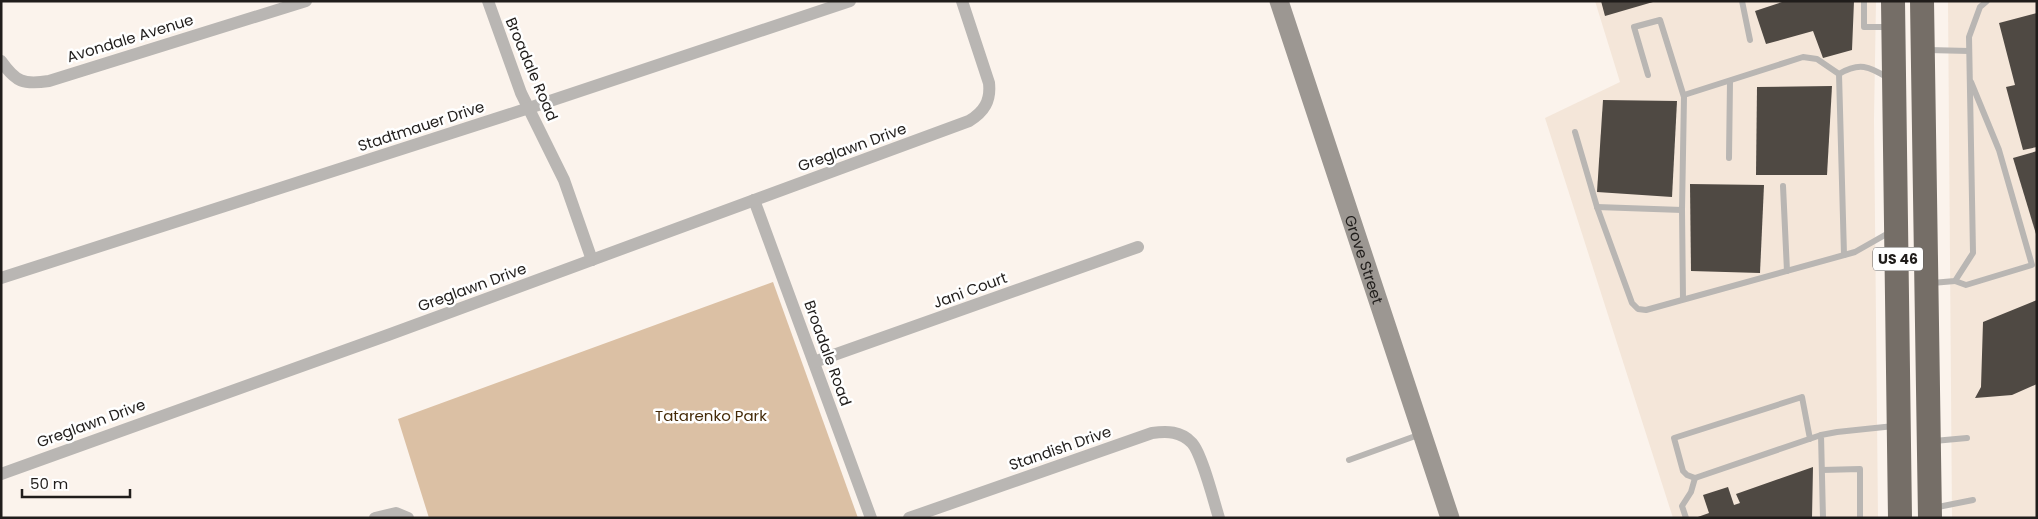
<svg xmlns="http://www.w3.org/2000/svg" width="2038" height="519" font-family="Poppins,sans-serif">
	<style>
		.built { fill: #f4e6d9 }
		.green { fill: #dbc0a4 }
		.building { fill: #4f4943 }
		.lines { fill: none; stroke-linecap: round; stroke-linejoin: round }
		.lane { stroke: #b9b6b3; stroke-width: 6 }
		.street { stroke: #b9b6b3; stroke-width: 12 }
		.secondary { stroke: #9c9792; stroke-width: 19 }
		.highway { stroke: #756e67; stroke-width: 24 }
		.labels { text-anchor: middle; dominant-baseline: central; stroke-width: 5; stroke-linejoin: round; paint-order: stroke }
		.shield { fill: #fff; stroke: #63615f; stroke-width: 1 }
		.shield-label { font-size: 14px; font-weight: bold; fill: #201d1b }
		.street-label { font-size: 15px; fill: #201d1b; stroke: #fff }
		.park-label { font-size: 15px; fill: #442a08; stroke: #fff }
	</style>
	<rect width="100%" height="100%" fill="#fbf3ec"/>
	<g class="built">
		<polygon points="1595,1 1876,1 1874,120 1878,518 1673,518 1545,118 1620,82"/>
		<polygon points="1948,1 2037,1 2037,518 1952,518"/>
	</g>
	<polygon class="green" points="773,282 858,518 429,518 398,419"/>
	<g class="building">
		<polygon points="1601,1 1653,1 1653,2 1605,16"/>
		<polygon points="1785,1 1854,1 1852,50 1823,58 1813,31 1766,44 1755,11"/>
		<polygon points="2037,13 2037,147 2023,150 2006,87 2015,85 1999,23"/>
		<polygon points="1832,86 1827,175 1756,175 1757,87"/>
		<polygon points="1603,100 1677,101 1672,197 1597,192"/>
		<polygon points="2037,151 2037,234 2036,234 2013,158"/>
		<polygon points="1690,184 1764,185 1760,273 1691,271"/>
		<polygon points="2037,300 2037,384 2012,395 1975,398 1981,387 1983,322"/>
		<polygon points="1813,467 1812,518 1695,518 1709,513 1703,495 1728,487 1734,505 1740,503 1736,494"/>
	</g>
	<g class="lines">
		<g class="lane">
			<polyline points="1742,1 1750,40"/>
			<polyline points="1864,1 1864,27 1890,27"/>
			<polyline points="1928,50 1969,51"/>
			<path d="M1839 74C1859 62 1869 66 1888 78"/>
			<polyline points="1684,95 1803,57 1817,59 1839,74 1844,255"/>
			<polyline points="1575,132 1597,207 1632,303 1638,309 1646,310 1855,252 1892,231"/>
			<polyline points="1729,158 1730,81"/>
			<polyline points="1783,186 1787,271"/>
			<polyline points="1597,207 1682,210 1684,97 1660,20 1634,27 1648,75"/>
			<polyline points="1682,210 1683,299"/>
			<polyline points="1955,281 1966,285 2032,265 1999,150 1971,82"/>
			<polyline points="1932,283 1955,281 1973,253 1969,37 1980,7 1987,1"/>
			<polyline points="1810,439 1802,397 1674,438 1683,471 1687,475 1695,478 1821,435"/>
			<polyline points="1934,441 1967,438"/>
			<polyline points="1349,460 1421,434"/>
			<polyline points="1822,470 1860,469 1860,518"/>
			<polyline points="1933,508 1973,500"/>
			<polyline points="1686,518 1682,506 1691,492 1695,478"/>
			<polyline points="1823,518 1821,435 1837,432 1894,426"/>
		</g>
		<g class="street">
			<polyline points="488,1 521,93 564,180 592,260"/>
			<path d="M1 61C16 82 23 85 49 81L306 1"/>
			<polyline points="754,200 871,518"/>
			<polyline points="1,278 529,108 850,1"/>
			<polyline points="814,362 1138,247"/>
			<path d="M1 474 388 335 969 121C984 112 991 101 989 83L962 1"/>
			<polyline points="375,518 396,513 408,518"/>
			<path d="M909 518 1152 433C1167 431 1181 431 1192 443 1202 454 1214 502 1219 518"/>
		</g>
		<path class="secondary" id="s1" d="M1279 1 1450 518"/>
		<g class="highway">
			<polyline points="1893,1 1900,518"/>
			<polyline points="1922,1 1930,518"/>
		</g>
	</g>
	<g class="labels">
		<rect class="shield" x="1873" y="247.5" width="50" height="23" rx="4"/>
		<g class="shield-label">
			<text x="1898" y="259">US 46</text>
		</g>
		<g class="street-label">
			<text transform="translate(130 38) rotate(-17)">Avondale Avenue</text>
			<text transform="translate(532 69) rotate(67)">Broadale Road</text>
			<text transform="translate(421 126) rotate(-18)">Stadtmauer Drive</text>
			<text transform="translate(852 147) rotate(-20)">Greglawn Drive</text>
			<text stroke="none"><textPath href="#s1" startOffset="272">Grove Street</textPath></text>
			<text transform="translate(472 287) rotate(-20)">Greglawn Drive</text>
			<text transform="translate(970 290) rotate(-20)">Jani Court</text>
			<text transform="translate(828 353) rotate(70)">Broadale Road</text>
			<text transform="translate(91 423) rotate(-20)">Greglawn Drive</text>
			<text transform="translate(1060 448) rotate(-19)">Standish Drive</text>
		</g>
		<g class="park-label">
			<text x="711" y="415">Tatarenko Park</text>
		</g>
	</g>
	<rect width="2038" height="519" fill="none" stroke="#201d1b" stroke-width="5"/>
	<path d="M22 489v8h108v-8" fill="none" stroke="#201d1b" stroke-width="2.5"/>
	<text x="30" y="489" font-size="15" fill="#201d1b" stroke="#ffffff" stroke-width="4" paint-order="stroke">50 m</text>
</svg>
